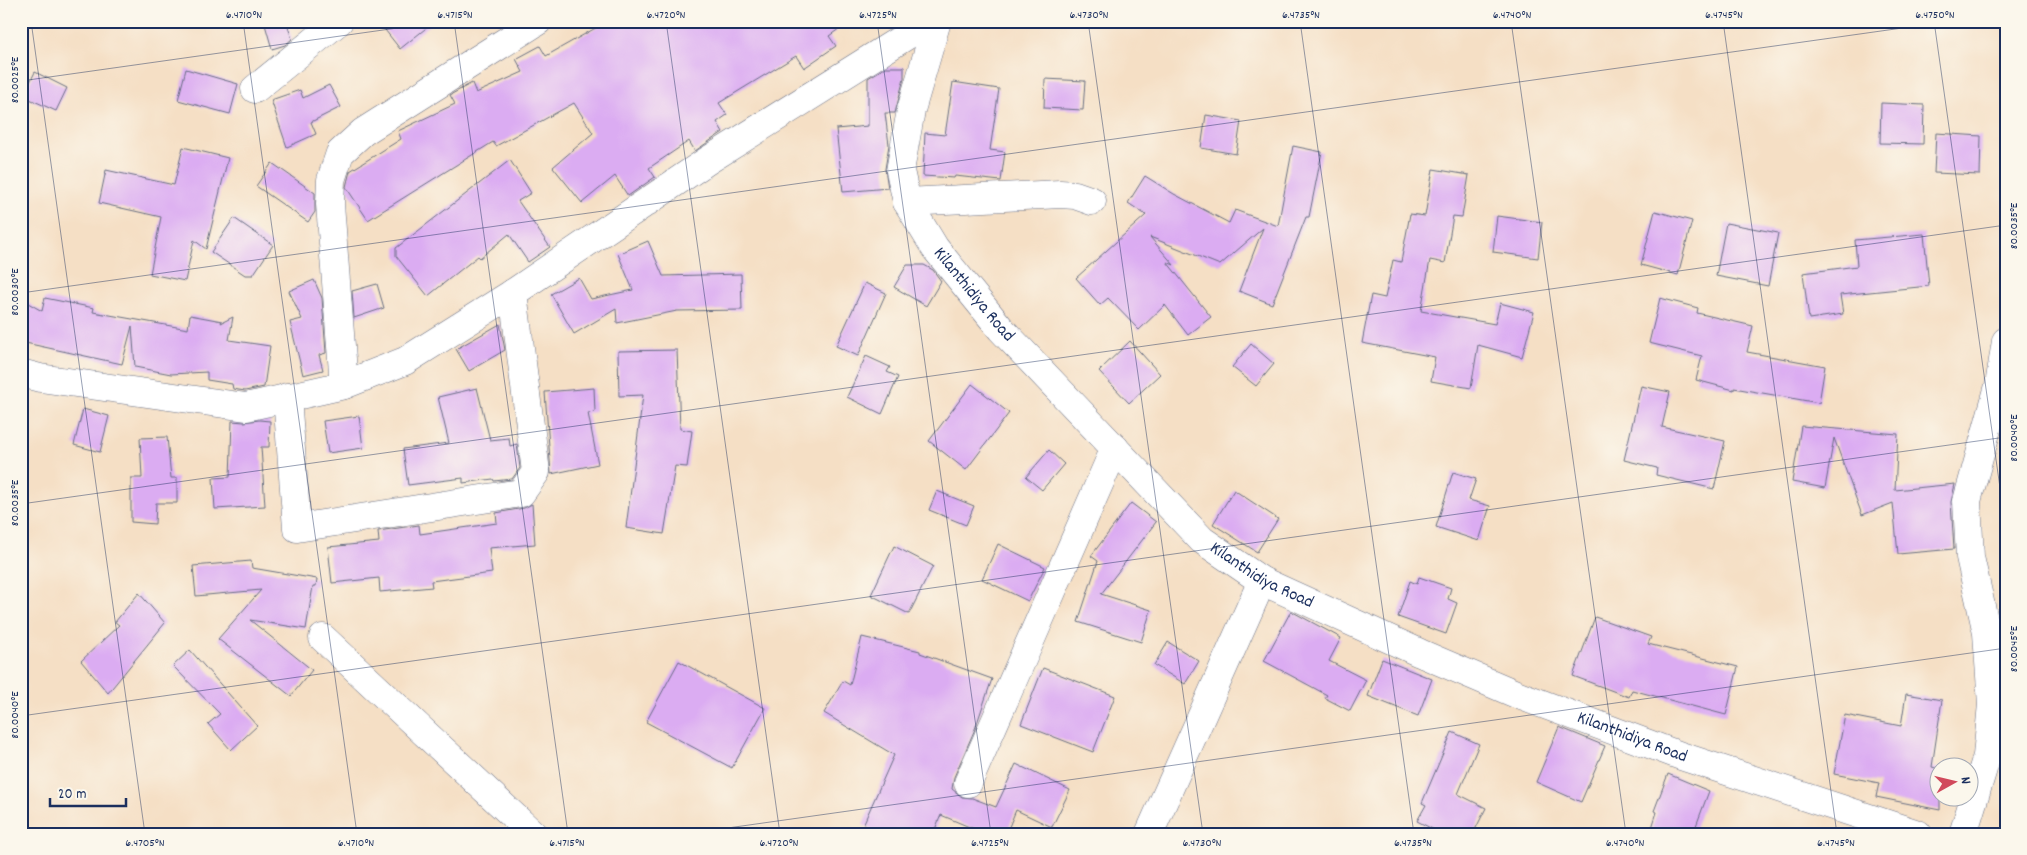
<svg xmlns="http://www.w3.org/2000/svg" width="2027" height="855" font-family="Dekko,sans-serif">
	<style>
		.building { fill: #dbacf2 }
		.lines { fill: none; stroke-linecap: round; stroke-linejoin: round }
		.minor-casing { stroke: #676d82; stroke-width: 29 }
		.minor { stroke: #fff; stroke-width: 28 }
		.ticks { fill: none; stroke: #1b2f5e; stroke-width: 1; stroke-opacity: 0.45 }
		.labels { text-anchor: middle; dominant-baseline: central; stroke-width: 4.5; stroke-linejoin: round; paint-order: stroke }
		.street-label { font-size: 18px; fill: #1b2f5e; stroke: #fbf7ec }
		.neatline { fill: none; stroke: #1b2f5e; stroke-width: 2 }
		.ticks-label { font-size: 12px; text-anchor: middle; fill: #1b2f5e }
	</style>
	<rect width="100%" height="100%" fill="#fbf7ec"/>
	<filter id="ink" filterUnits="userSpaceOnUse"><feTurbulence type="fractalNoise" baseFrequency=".02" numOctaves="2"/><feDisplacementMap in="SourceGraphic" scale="10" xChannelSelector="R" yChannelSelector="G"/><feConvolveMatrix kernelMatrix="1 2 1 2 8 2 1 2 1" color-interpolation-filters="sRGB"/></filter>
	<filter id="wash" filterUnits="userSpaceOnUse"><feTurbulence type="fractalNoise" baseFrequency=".0096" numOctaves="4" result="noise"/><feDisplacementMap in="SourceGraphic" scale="20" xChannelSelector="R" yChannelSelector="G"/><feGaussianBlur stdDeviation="1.12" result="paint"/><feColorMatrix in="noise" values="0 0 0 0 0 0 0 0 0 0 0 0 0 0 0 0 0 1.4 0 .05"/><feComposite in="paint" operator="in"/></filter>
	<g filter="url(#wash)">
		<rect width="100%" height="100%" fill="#f5dfc5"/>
		<g id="blocks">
			<g class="building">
				<polygon points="264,21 286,21 292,39 285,45 272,49"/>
				<polygon points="378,21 435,21 400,49"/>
				<polygon points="608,21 850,21 829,36 836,46 804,68 796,56 719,103 727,115 717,122 723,132 695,151 689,141 649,168 655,177 628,196 615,176 582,203 553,167 593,133 574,103 496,146 493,142 368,220 346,187 350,171 401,139 398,131 455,104 450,95 472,83 476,93 523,72 516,59 540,46 546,56"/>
				<polygon points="886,67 904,67 904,78 895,113 885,113 889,145 885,169 888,188 843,192 836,129 868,126 868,78"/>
				<polygon points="186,69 238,84 230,114 178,100"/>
				<polygon points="35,72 67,88 56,111 23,96"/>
				<polygon points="1045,79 1085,81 1083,110 1044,108"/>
				<polygon points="953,82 999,89 990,150 1005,152 1001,181 955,176 954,178 923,176 925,133 945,135"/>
				<polygon points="329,85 341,107 311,122 316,134 287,147 271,100 300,90 303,98"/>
				<polygon points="1881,103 1924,105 1923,144 1880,143"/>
				<polygon points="1206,115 1241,121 1236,154 1201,148"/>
				<polygon points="1936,133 1981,136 1980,175 1934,173"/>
				<polygon points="1293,146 1322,152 1309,217 1306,217 1272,304 1239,291 1263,228 1220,265 1150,237 1174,265 1167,262 1211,317 1188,335 1165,305 1139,330 1108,298 1100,305 1076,278 1146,215 1128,203 1145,176 1174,194 1229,223 1235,210 1278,226"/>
				<polygon points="183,147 228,158 206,249 194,240 185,281 150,274 161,217 99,203 106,170 174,185"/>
				<polygon points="510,160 531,193 518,201 550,247 528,262 509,234 480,258 478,256 428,296 396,256 396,248"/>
				<polygon points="272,163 315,193 315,212 308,222 256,186"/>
				<polygon points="1433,169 1469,175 1462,217 1453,216 1445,263 1430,260 1421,311 1495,324 1500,303 1534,312 1522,357 1478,345 1471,388 1431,381 1435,357 1362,343 1371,295 1385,298 1393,260 1401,262 1410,214 1425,216"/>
				<polygon points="1655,211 1692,221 1678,275 1641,265"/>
				<polygon points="1497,216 1542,222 1538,258 1493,252"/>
				<polygon points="234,218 273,245 253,275 245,275 211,252"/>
				<polygon points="1726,223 1778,233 1768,286 1716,276"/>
				<polygon points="1924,234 1929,286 1840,295 1843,314 1809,319 1803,273 1857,266 1855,240"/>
				<polygon points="648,241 663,276 741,274 742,310 677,311 617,323 616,309 574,334 551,294 579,278 591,299 633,290 618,254"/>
				<polygon points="907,265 924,265 933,270 941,281 926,306 894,287"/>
				<polygon points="314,280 322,298 326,353 319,355 323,370 303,375 290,322 302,319 289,291"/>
				<polygon points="865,283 886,293 858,356 836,346"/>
				<polygon points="377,284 384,308 354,318 352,291"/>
				<polygon points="45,298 94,308 93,312 188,329 190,315 222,321 221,323 233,317 229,340 270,346 264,387 245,391 233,389 232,384 207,380 207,372 171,374 135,367 132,326 122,364 21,342 21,299 42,311"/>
				<polygon points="1660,298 1698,308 1697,313 1753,326 1747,352 1825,366 1819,403 1734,388 1734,390 1696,380 1702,356 1649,343"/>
				<polygon points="500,324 505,350 469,371 456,349"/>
				<polygon points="1130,341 1160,374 1129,403 1099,371"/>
				<polygon points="1251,344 1274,364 1256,386 1232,367"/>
				<polygon points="677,350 680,429 692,431 687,467 675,466 664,534 626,528 643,395 619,396 618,351"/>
				<polygon points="866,356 890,367 887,372 898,377 882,414 847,397"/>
				<polygon points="972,384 1009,413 966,470 929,441"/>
				<polygon points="1641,386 1670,392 1662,427 1725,441 1714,489 1656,475 1657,468 1624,460"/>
				<polygon points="477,388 490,440 509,438 510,446 517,444 520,468 512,479 494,481 493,479 463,483 463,478 408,485 403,449 449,443 438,397"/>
				<polygon points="594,388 595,412 588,413 598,464 551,474 545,392"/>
				<polygon points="83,409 109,416 100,452 74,445"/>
				<polygon points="359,416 363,448 328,453 323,421"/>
				<polygon points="259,420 270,421 269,447 261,447 265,506 215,509 213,478 230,477 232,421 244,422"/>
				<polygon points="1801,426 1898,434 1895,490 1955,484 1951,502 1954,549 1898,554 1893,503 1862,515 1834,438 1825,488 1792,482"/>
				<polygon points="167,437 171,478 177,478 177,503 156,503 155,524 131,522 131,478 142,478 140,438"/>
				<polygon points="1049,450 1064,464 1042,490 1026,477"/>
				<polygon points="1453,472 1476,479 1469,500 1490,506 1479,541 1436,527"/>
				<polygon points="1234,490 1278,519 1257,552 1213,524"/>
				<polygon points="937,491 974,506 966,525 929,510"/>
				<polygon points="1131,503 1156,522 1101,594 1151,610 1141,642 1078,622 1098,561 1091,556"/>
				<polygon points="532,504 535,544 489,548 492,573 431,581 432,587 380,592 379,578 332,583 328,547 379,542 378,531 419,525 420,534 497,523 496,513 524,508"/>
				<polygon points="998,544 1045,567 1028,601 982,579"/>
				<polygon points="894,546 933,566 909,614 871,595"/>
				<polygon points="251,561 252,568 317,579 316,586 313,586 306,629 250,620 312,670 291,696 218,639 261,590 196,596 193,566"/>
				<polygon points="1419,577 1451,588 1448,599 1457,603 1446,634 1398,617 1410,581 1417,584"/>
				<polygon points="139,593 165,623 108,693 81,661 119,625 115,622"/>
				<polygon points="1291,611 1341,638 1329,661 1366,680 1350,711 1325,698 1327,695 1264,661"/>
				<polygon points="1595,617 1651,637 1648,644 1738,667 1726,715 1632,690 1629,697 1573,676"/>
				<polygon points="862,637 920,651 920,653 992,679 975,729 954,777 952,789 962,797 972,798 996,807 1016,764 1070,790 1052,827 1016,810 1006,834 986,834 941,815 933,834 884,834 863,825 894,755 824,713 843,681 850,685"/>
				<polygon points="1168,642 1199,661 1185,684 1154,665"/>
				<polygon points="190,650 257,726 231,750 208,724 220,714 173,666"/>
				<polygon points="1382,659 1432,679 1418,716 1368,696"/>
				<polygon points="679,661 765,708 732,768 646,722"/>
				<polygon points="1043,668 1115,696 1093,752 1021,724"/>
				<polygon points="1906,694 1942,700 1932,767 1940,769 1940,810 1876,797 1879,783 1834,774 1845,715 1901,726"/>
				<polygon points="1559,727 1605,746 1581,802 1536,782"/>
				<polygon points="1452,732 1479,744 1458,794 1486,808 1473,834 1442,834 1417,821 1426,805 1422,803"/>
				<polygon points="1668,774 1709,791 1693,834 1650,834 1657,812 1654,811"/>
			</g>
		</g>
	</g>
	<g filter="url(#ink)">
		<use href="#blocks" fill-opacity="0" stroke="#676d82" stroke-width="1"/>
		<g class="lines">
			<g class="minor-casing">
				<g id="minor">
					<path id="s1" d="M937 21 911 110 900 171 907 202 935 248 1001 329 1202 540 1262 581 1420 653 1516 694 1681 756 1918 834"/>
					<polyline points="255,89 339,21"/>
					<polyline points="907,202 1060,194 1075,195 1092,201"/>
					<polyline points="21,373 40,378 246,407 344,385 405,361 513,293 707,161 930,21"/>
					<polyline points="344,385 330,204 331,180 340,153 363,132 538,21"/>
					<polyline points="287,397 297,528 521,493 536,472 513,293"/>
					<polyline points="323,638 533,834"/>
					<polyline points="968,783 1115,448"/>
					<polyline points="1149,834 1262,581"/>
					<polyline points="1963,834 1987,756 1992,704 1987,633 1970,557 1967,501 1999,386 2006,341"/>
				</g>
			</g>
			<use href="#minor" class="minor"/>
		</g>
	</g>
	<path class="ticks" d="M31 21 145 834M243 21 357 834M454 21 568 834M666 21 780 834M877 21 991 834M1088 21 1203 834M1300 21 1414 834M1511 21 1626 834M1723 21 1837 834M1934 21 2006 530M21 81 447 21M21 293 1952 21M21 504 2006 225M21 716 2006 437M685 834 2006 648"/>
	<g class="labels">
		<g class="street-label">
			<text stroke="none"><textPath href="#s1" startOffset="301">Kilanthidiya Road</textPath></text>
			<text stroke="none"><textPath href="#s1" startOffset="706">Kilanthidiya Road</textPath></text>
			<text stroke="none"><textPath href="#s1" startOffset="1111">Kilanthidiya Road</textPath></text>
		</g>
	</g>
	<rect width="2027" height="855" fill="none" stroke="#fbf7ec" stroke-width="55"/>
	<g transform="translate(1954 782) rotate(82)"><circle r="24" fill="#fbf7ec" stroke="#a1a7b3"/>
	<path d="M0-4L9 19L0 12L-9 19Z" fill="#d1495b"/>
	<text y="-8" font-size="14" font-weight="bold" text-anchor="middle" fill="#1b2f5e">N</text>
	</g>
	<path d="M50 798v8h76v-8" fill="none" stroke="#1b2f5e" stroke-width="2.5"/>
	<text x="58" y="798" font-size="15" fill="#1b2f5e" stroke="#fbf7ec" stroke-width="4" paint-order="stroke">20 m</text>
	<rect x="28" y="28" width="1972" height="800" class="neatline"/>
	<g class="ticks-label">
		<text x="244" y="18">6.4710°N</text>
		<text x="455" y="18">6.4715°N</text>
		<text x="666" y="18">6.4720°N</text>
		<text x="878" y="18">6.4725°N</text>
		<text x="1089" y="18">6.4730°N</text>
		<text x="1301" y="18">6.4735°N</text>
		<text x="1512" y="18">6.4740°N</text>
		<text x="1724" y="18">6.4745°N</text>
		<text x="1935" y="18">6.4750°N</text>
		<text transform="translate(14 80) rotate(-90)" y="4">80.0025°E</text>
		<text transform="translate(2013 226) rotate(-90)" y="4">80.0035°E</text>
		<text transform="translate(14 292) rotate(-90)" y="4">80.0030°E</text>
		<text transform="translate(2013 438) rotate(-90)" y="4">80.0040°E</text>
		<text transform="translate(14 503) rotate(-90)" y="4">80.0035°E</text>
		<text transform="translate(2013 649) rotate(-90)" y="4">80.0045°E</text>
		<text transform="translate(14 715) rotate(-90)" y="4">80.0040°E</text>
		<text x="145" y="846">6.4705°N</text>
		<text x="356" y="846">6.4710°N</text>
		<text x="567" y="846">6.4715°N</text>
		<text x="779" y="846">6.4720°N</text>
		<text x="990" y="846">6.4725°N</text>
		<text x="1202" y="846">6.4730°N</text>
		<text x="1413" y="846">6.4735°N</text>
		<text x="1625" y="846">6.4740°N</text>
		<text x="1836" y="846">6.4745°N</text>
	</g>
</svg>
